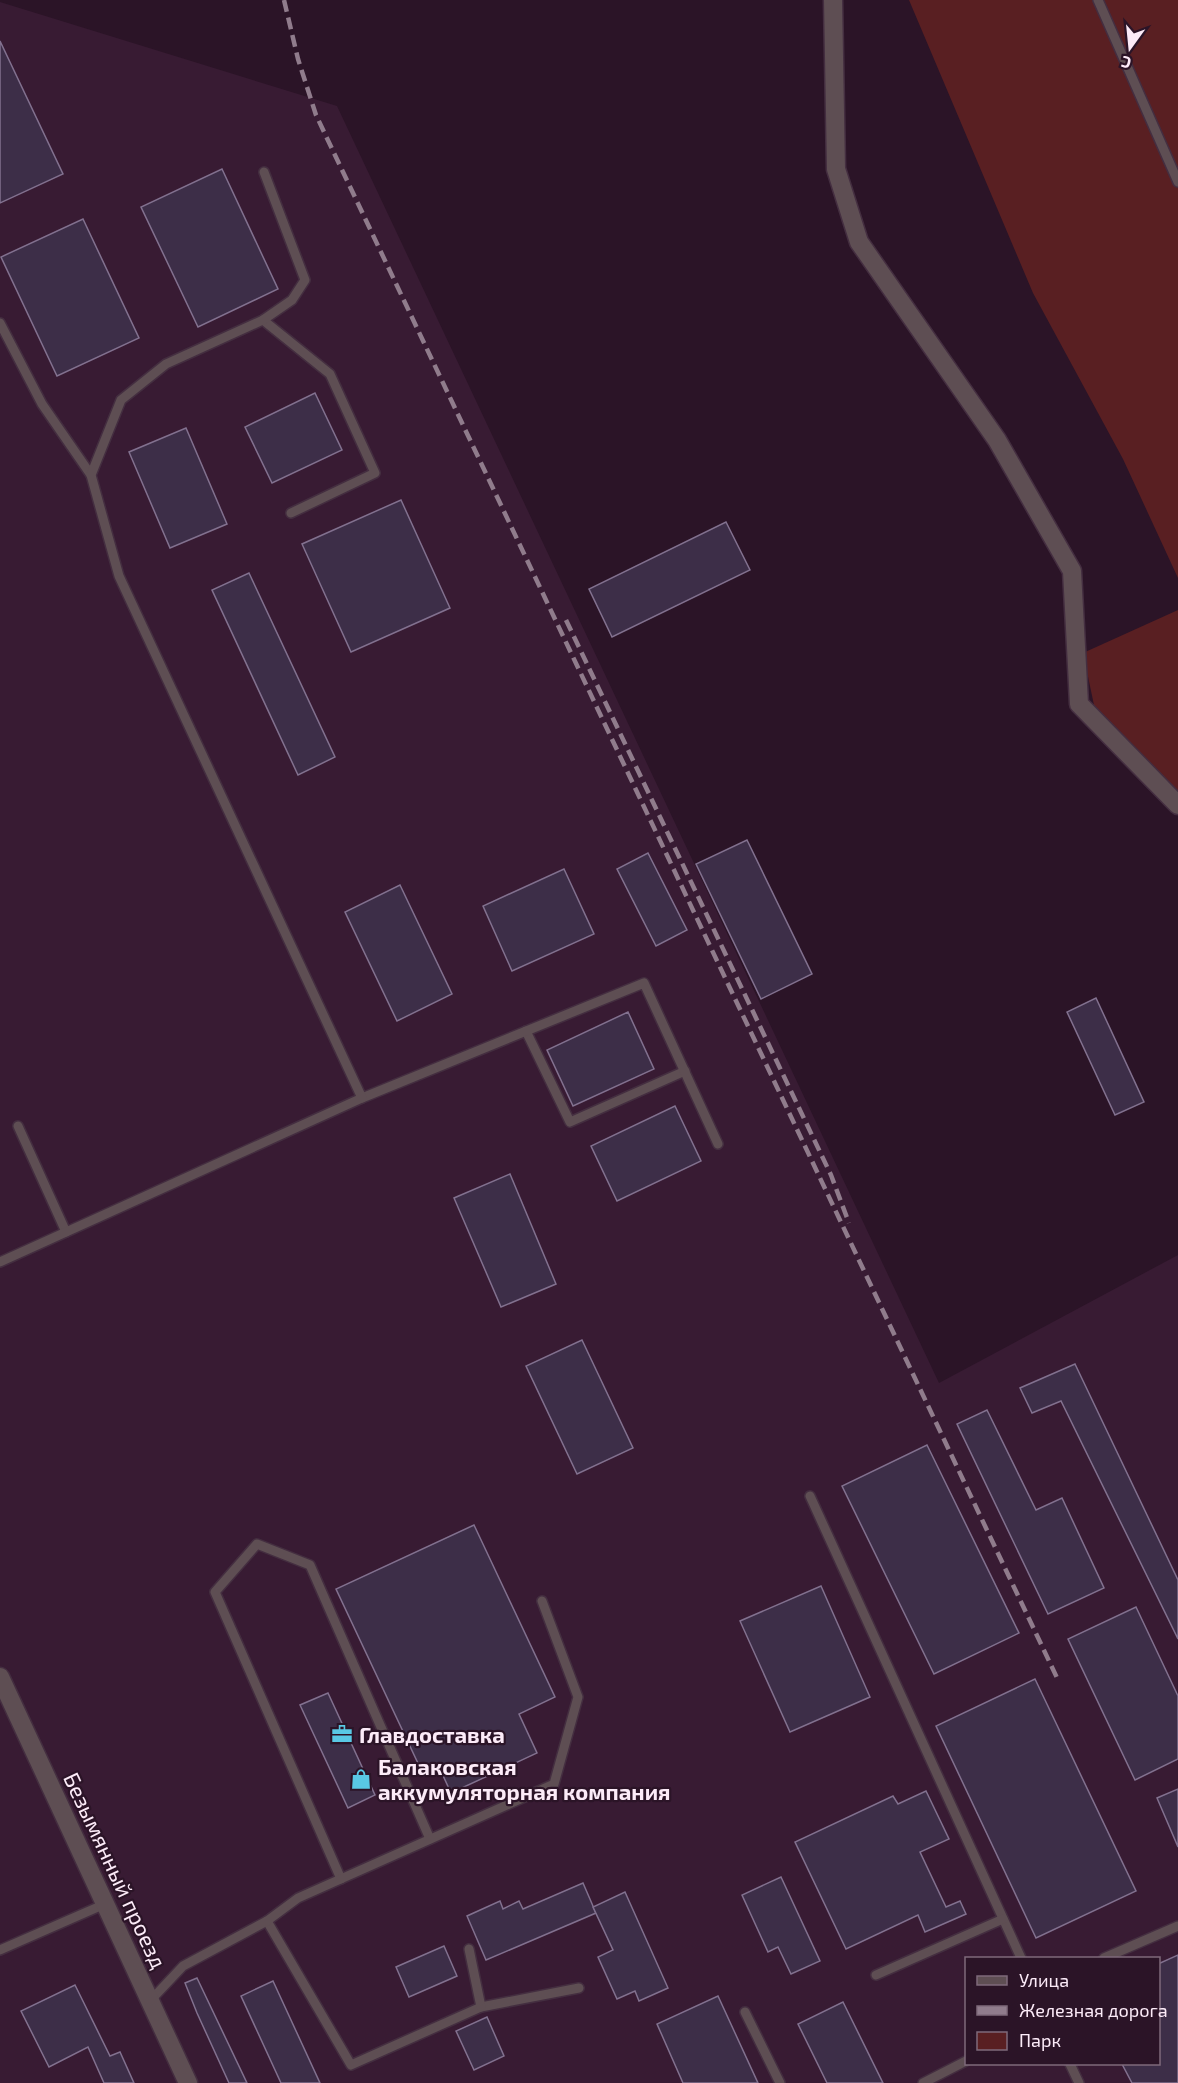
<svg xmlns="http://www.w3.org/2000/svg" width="1178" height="2083" font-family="'Exo 2',sans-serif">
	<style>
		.built { fill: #381b33; fill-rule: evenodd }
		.green { fill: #591f22 }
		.building { fill: #3d2e48; stroke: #82718f; stroke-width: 1.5 }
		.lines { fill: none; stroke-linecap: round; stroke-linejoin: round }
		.lane-casing { stroke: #442e40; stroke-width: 12 }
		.street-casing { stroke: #442e40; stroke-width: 21 }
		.lane { stroke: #5e4e53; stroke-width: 9 }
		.street { stroke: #5e4e53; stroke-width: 18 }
		.rail { stroke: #907c8c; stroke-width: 4.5; stroke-dasharray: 12 6; stroke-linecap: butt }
		.labels { text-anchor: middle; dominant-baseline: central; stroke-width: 4.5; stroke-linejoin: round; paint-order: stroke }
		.poi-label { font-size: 22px; font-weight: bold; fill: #fcebf8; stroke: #2b1427; text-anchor: start }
		.street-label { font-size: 22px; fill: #fcebf8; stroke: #2b1427 }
	</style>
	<rect width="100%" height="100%" fill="#2b1427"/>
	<path class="built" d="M0 2 337 106 939 1383 1178 1255V2083H0ZM966 1958H1158V2064H966Z"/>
	<g class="green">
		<polygon points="909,0 1178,0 1178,578 1123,459 1033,293"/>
		<polygon points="1178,610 1178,801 1133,756 1094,705 1083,653"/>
	</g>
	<g class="building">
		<polygon points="0,41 63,174 0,203"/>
		<polygon points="222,169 278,289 198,327 141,207"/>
		<polygon points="83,219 139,338 57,376 1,257"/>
		<polygon points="315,393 342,450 272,483 245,427"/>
		<polygon points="186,428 227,524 170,548 129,452"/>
		<polygon points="401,500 450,608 351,652 302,544"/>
		<polygon points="726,522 750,570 612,637 589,589"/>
		<polygon points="249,573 335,757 298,775 212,590"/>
		<polygon points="747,840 812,974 761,999 696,864"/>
		<polygon points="648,853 687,930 656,946 617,869"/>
		<polygon points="564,869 594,934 512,971 483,906"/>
		<polygon points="400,885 452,994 397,1021 345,912"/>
		<polygon points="1096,998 1144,1102 1115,1115 1067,1012"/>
		<polygon points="628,1012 654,1069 573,1106 547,1050"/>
		<polygon points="675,1106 701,1161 617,1201 591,1146"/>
		<polygon points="510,1174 556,1284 501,1307 454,1198"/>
		<polygon points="582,1340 633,1448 577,1474 526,1366"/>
		<polygon points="1075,1364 1178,1580 1178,1639 1061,1401 1032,1413 1020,1388"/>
		<polygon points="987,1410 1036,1510 1062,1498 1104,1588 1048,1614 957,1424"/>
		<polygon points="927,1445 1019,1633 934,1674 842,1486"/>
		<polygon points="474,1525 555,1697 519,1714 537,1753 451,1793 440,1769 424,1776 336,1589"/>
		<polygon points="821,1586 870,1697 790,1732 740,1621"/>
		<polygon points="1136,1607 1178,1696 1178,1759 1135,1780 1068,1639"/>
		<polygon points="1035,1679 1136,1891 1036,1938 936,1726"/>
		<polygon points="328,1693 375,1795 348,1808 300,1705"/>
		<polygon points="1178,1789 1178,1847 1157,1798"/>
		<polygon points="926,1791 949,1839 920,1852 946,1907 960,1901 966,1914 925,1932 918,1915 846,1949 795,1842 893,1796 898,1804"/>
		<polygon points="781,1877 820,1961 791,1974 778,1947 768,1952 742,1895"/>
		<polygon points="583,1883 596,1913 486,1960 467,1916 500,1901 503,1909 519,1901 523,1909"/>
		<polygon points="625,1892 668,1988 639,2001 635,1991 617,1999 598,1957 613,1950 593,1907"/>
		<polygon points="444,1946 457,1976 409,1997 396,1967"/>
		<polygon points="1178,1955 1178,2083 1132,2083 1122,2064 1158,2064 1158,1964"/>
		<polygon points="197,1978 247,2083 229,2083 197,2013 185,1983"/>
		<polygon points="273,1981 320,2083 281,2083 241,1996"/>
		<polygon points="75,1985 110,2056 120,2052 134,2083 104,2083 88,2047 49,2067 21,2011"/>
		<polygon points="718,1996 758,2083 683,2083 657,2024"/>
		<polygon points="843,2002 883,2083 827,2083 798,2024"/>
		<polygon points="487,2017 504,2056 474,2070 456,2031"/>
	</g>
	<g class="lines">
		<g class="lane-casing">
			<g id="lane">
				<polyline points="1098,0 1178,182"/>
				<polyline points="263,320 330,374 375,473 291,513"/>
				<polyline points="0,323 42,404 91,475"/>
				<polyline points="526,1031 570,1122 685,1071"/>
				<polyline points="362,1098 644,983 718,1144"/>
				<polyline points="18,1126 66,1232"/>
				<polyline points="0,1262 362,1098 119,576 91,475 121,400 166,364 263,320 292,300 305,280 264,172"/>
				<polyline points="810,1496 1021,1958"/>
				<polyline points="341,1879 215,1592 257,1544 310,1565 430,1839"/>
				<polyline points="267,1921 351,2065 481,2007 579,1988"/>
				<polyline points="469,1949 481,2007"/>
				<polyline points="0,1950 105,1904"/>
				<polyline points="1104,1958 1178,1926"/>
				<polyline points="876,1975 1003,1919"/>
				<polyline points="150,2001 183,1966 267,1921 298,1898 554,1784 578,1697 542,1601"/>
				<polyline points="745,2012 780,2083"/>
				<polyline points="1070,2064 1079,2083"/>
				<polyline points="923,2083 966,2061"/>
			</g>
		</g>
		<g class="street-casing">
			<g id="street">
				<polyline points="833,0 836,169 859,242 997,440 1072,571 1079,704 1178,805"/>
				<polyline points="0,1677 188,2083"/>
			</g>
		</g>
		<use href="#lane" class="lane"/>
		<use href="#street" class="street"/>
		<g class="rail">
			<polyline points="284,0 298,59 316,115 1059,1682"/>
			<polyline points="566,620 831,1175 849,1223"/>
		</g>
	</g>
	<defs>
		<g id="office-bare" transform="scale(1.62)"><path d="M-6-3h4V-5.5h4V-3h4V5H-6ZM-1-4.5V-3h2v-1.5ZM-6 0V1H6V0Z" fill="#59c8e4" stroke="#2b1427" stroke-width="2.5" paint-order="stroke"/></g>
		<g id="shop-bare" transform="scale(1.62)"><path d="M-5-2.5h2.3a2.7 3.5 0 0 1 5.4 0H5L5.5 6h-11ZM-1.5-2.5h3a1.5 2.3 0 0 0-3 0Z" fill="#59c8e4" stroke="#2b1427" stroke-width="2.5" paint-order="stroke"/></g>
	</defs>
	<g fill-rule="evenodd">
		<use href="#office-bare" x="342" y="1734"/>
		<use href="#shop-bare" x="361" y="1779"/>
	</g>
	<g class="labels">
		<g class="poi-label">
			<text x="359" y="1734">Главдоставка</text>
			<text x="378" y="1766">Балаковская<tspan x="378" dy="25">аккумуляторная компания</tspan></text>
		</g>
		<g class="street-label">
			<text transform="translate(116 1870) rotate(65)">Безымянный проезд</text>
		</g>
	</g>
	<rect x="965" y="1957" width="195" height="108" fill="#2b1427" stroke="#7f6a7b" stroke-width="1.5"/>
	<rect x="977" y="1976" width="30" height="9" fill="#5e4e53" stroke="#7f6a7b" stroke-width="1.5"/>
	<text x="1019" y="1987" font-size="18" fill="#fcebf8">Улица</text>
	<rect x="977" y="2006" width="30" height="9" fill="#907c8c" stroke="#7f6a7b" stroke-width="1.5"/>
	<text x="1019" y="2017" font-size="18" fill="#fcebf8">Железная дорога</text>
	<rect x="977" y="2032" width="30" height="18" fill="#591f22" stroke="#7f6a7b" stroke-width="1.5"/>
	<text x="1019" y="2047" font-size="18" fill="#fcebf8">Парк</text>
	<g transform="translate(1130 48) rotate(195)" stroke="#2b1427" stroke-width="4.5" paint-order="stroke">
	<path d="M0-4.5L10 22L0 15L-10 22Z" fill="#fcebf8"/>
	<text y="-9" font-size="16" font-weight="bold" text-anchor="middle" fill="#fcebf8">С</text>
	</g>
</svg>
